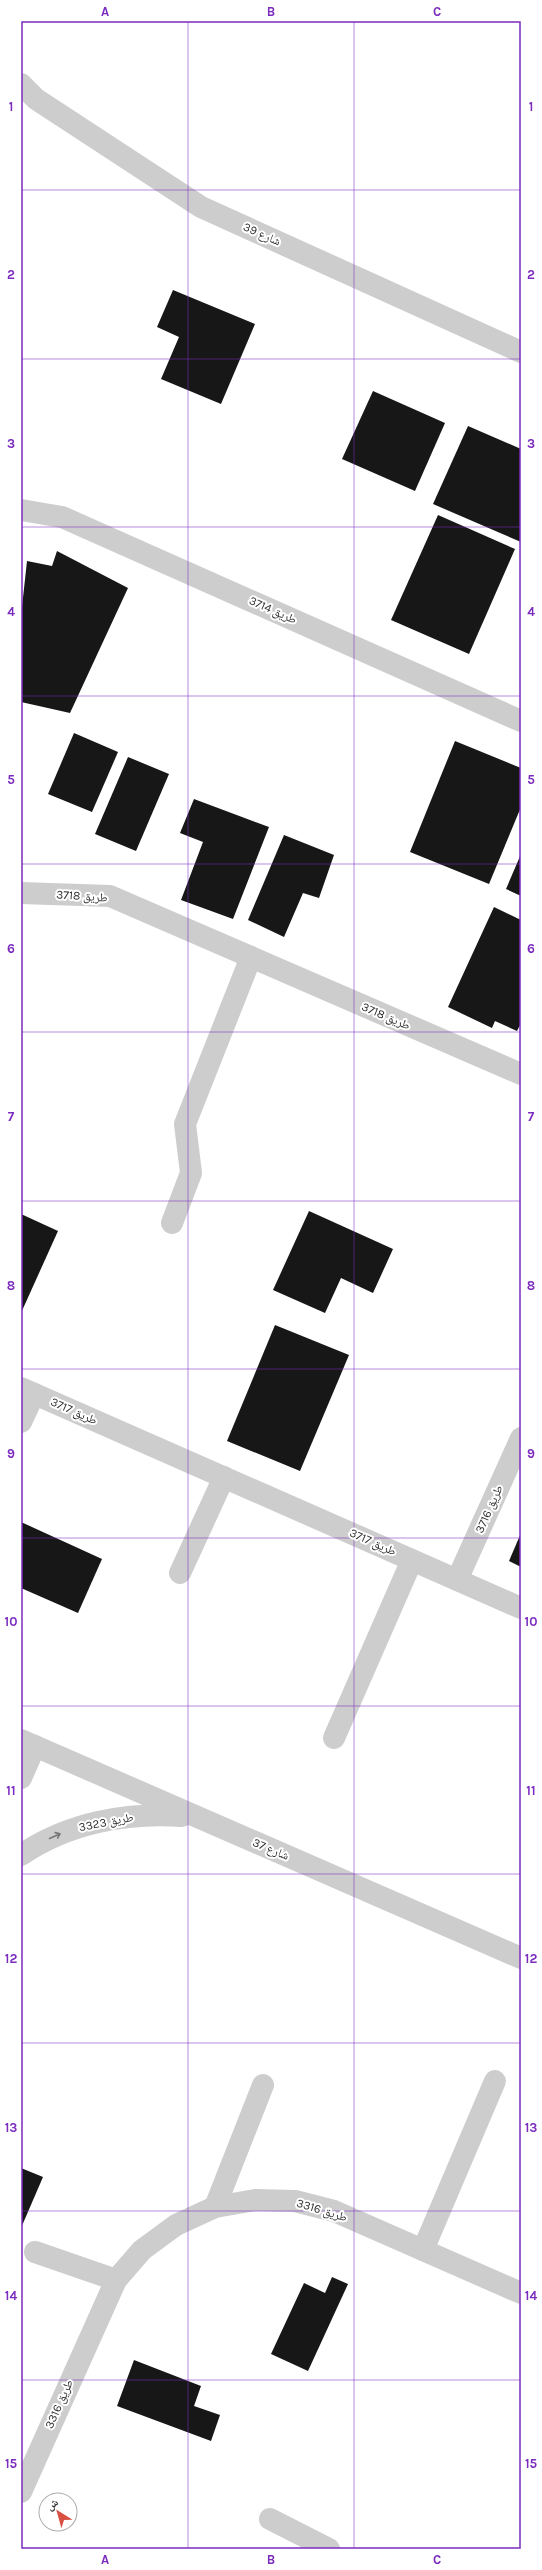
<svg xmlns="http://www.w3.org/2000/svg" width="542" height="2570" font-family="Karla,'Noto Naskh Arabic',sans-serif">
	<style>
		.building { fill: #171717 }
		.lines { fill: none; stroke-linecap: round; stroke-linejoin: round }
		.street { stroke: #cdcdcd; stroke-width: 22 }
		.oneway { stroke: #777 }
		.grid { fill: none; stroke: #7b2cbf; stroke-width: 1; stroke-opacity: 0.55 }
		.labels { text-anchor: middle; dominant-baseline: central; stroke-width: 4; stroke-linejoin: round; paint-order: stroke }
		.street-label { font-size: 12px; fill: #303030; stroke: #fff }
		.neatline { fill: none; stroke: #7b2cbf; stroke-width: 1.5 }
		.grid-label { font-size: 13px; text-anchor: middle; font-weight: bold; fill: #7b2cbf }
	</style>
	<rect width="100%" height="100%" fill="#fff"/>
	<g class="building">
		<polygon points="173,290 255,324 221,404 161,379 179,337 157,327"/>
		<polygon points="373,391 445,423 415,491 342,459"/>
		<polygon points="468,426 521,449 521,542 433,504"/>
		<polygon points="438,515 515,549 469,654 391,620"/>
		<polygon points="57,551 128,588 70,713 21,702 21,616 27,561 52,566"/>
		<polygon points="74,733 118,752 92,812 48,794"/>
		<polygon points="455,741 521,768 521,807 489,884 410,852"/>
		<polygon points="128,757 169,774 136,851 95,834"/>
		<polygon points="194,799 269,827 233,919 181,900 203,842 180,833"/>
		<polygon points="284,835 334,855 319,898 303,893 284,937 248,920"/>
		<polygon points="521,854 521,896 506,889"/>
		<polygon points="494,907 521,920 521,1023 517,1031 495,1021 492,1028 448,1007"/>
		<polygon points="309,1211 393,1249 373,1293 341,1278 325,1313 273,1290"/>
		<polygon points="21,1214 58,1231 21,1313"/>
		<polygon points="275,1325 349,1355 300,1471 227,1441"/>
		<polygon points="21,1522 102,1559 78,1613 21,1588"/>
		<polygon points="521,1533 521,1567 509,1561"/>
		<polygon points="21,2168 43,2177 21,2228"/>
		<polygon points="332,2277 348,2284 308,2371 271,2354 304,2283 325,2293"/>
		<polygon points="134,2360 201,2386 194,2406 220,2415 211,2441 117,2406"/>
	</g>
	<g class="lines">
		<g class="street">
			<polyline points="21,84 36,99 201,207 521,352"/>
			<polyline points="21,510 62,517 521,721"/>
			<polyline points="21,893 110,896 521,1074"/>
			<polyline points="172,1223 191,1173 185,1124 251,957"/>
			<polyline points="21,1388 521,1608"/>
			<polyline points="21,1422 34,1394"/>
			<polyline points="180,1573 224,1477"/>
			<polyline points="457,1580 521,1438"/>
			<polyline points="334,1738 412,1560"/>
			<polyline points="21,1740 521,1958"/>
			<polyline points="21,1778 35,1746"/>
			<path d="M21 1855C68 1823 126 1812 182 1816"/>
			<polyline points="215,2207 263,2085"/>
			<polyline points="423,2250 495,2081"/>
			<polyline points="35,2252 116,2280"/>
			<polyline points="21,2492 116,2280 142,2250 176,2225 215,2207 255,2200 295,2201 334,2211 521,2293"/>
			<polyline points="270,2519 329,2549"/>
		</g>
	</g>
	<defs><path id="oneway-shaft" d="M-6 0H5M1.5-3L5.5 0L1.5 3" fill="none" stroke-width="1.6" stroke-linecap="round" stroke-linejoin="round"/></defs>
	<use class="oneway" href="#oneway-shaft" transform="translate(55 1836) rotate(-24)"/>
	<path class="grid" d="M188 21V2549M354 21V2549M21 190H521M21 359H521M21 527H521M21 696H521M21 864H521M21 1032H521M21 1201H521M21 1369H521M21 1538H521M21 1706H521M21 1874H521M21 2043H521M21 2211H521M21 2380H521"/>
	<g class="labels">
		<g class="street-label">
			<text transform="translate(262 234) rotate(24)">شارع 39</text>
			<text transform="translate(273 610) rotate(24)">طريق 3714</text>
			<text transform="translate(82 896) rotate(4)">طريق 3718</text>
			<text transform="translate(386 1016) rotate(23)">طريق 3718</text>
			<text transform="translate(74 1411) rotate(24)">طريق 3717</text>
			<text transform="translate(489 1509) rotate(-66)">طريق 3716</text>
			<text transform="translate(373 1542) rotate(24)">طريق 3717</text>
			<text transform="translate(106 1822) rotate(-11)">طريق 3323</text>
			<text transform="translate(271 1849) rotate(23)">شارع 37</text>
			<text transform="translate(322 2210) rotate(17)">طريق 3316</text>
			<text transform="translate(59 2404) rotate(-66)">طريق 3316</text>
		</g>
	</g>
	<rect width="542" height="2570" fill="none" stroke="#ffffff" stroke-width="44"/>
	<g transform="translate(58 2512) rotate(323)"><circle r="19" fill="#ffffff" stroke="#acacac"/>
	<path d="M0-3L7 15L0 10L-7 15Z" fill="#d85142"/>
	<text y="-6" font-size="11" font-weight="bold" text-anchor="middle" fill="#303030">ش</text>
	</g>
	<rect x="22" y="22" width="498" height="2526" class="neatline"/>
	<g class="grid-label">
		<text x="105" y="16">A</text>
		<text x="271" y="16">B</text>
		<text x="437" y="16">C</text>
		<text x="11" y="111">1</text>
		<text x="531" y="111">1</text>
		<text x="11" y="279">2</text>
		<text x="531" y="279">2</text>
		<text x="11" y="448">3</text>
		<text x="531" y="448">3</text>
		<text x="11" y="616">4</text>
		<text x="531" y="616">4</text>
		<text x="11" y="784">5</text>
		<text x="531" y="784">5</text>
		<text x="11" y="953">6</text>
		<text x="531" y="953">6</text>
		<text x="11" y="1121">7</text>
		<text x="531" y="1121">7</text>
		<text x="11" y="1290">8</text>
		<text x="531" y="1290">8</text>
		<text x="11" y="1458">9</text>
		<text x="531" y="1458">9</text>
		<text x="11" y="1626">10</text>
		<text x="531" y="1626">10</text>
		<text x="11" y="1795">11</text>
		<text x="531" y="1795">11</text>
		<text x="11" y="1963">12</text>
		<text x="531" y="1963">12</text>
		<text x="11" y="2132">13</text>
		<text x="531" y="2132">13</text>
		<text x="11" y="2300">14</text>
		<text x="531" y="2300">14</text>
		<text x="11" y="2468">15</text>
		<text x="531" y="2468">15</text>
		<text x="105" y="2564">A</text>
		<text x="271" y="2564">B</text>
		<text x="437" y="2564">C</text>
	</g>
</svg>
